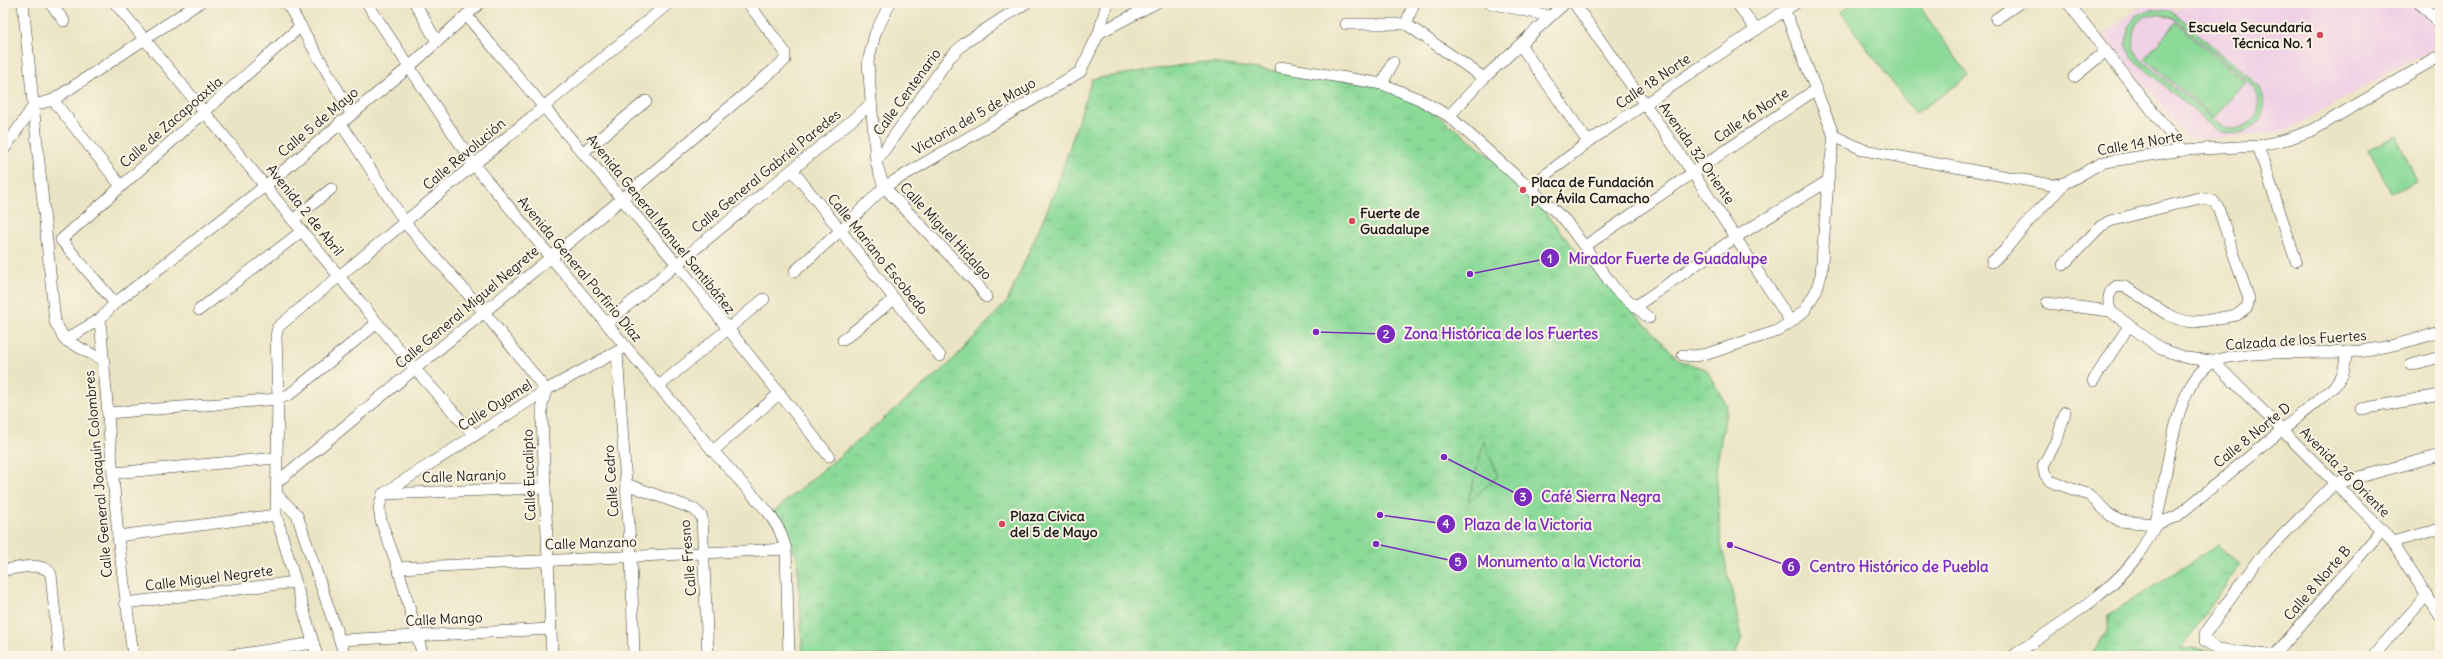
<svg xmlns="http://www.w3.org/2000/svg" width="2443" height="659" font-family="Delius,sans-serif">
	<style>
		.built { fill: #f0d0e5 }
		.grass { fill: url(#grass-tufts); stroke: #547b5a }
		.garden { fill: url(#garden-dots); stroke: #547b5a }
		.pitch { fill: #8bda98; stroke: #547b5a; fill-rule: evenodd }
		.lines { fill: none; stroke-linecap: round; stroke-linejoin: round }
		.minor-casing { stroke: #3b3a35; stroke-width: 12 }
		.minor { stroke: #fff; stroke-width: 11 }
		.poi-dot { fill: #d1495b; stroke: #fcf5e5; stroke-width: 1.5 }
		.labels { text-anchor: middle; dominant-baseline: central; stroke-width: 4; stroke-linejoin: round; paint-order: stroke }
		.poi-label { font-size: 14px; font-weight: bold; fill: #1c1c1c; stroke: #fcf5e5; text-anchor: start }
		.street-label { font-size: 14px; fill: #1c1c1c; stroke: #fcf5e5 }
		.leader { fill: none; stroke: #7b2cbf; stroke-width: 1.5 }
		.callout-dot { fill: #7b2cbf; stroke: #fcf5e5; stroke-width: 1.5 }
		.mark-label { font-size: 12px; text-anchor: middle; font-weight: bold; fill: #fff }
		.callout-label { font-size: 15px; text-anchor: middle; font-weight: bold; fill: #7b2cbf; stroke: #fcf5e5; stroke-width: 4; stroke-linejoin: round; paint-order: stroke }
	</style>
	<defs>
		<pattern id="grass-tufts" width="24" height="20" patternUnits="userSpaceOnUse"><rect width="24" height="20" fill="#8bda98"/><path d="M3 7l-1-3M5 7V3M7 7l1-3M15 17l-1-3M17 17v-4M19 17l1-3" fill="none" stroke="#77ba82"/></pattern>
		<pattern id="garden-dots" width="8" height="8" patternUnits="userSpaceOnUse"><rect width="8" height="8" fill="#8bda98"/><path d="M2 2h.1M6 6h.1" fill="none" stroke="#77ba82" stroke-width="1.8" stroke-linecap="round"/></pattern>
	</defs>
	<rect width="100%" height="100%" fill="#fcf5e5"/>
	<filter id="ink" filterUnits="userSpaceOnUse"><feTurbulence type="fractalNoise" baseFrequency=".025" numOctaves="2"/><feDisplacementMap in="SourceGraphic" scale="8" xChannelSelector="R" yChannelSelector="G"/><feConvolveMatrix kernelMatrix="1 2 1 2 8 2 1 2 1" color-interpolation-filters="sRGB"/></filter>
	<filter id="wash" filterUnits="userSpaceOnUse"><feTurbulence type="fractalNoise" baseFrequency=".012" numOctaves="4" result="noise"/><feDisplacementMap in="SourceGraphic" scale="16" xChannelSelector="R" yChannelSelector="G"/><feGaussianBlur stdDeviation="0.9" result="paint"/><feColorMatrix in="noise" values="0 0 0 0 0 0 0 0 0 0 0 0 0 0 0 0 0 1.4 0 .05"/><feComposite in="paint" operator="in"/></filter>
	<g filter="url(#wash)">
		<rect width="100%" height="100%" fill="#ebe4c4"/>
		<polygon class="built" points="2144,3 2150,3 2153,7 2158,3 2170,3 2176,11 2189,3 2413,3 2440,32 2440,44 2282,133 2189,140 2104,35"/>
		<g class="grass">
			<polygon points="1203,62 1377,84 1425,106 1472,141 1520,182 1568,241 1680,361 1706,369 1727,406 1716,470 1721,543 1742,637 1735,656 803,656 797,556 772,513 950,363 1007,302 1055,192 1092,79"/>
			<polygon points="2219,545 2240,565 2181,648 2252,656 2091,656 2107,631 2108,615"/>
		</g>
		<polygon class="garden" points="1484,441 1498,476 1468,502"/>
		<g class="pitch">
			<polygon points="1853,3 1917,3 1969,76 1915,114 1841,12"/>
			<path d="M2151 9 2168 11 2176 15 2259 86C2275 116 2248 142 2218 131L2133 59 2126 44 2128 27 2136 16ZM2157 14 2174 19 2254 87C2267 110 2249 134 2224 128L2140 59C2127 41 2131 15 2157 14Z"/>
			<polygon points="2176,23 2245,82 2214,118 2145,59"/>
			<polygon points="2396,136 2417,181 2391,193 2369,149"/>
		</g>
	</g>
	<g filter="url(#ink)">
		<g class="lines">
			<g class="minor-casing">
				<g id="minor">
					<polyline points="23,3 55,322 65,340 103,360"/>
					<polyline points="50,3 64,21"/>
					<polyline points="115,3 415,369 474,435"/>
					<polyline points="287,3 351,113"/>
					<polyline points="367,3 474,165 713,451 769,513 780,531 786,549 789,656"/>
					<polyline points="415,3 437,42"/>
					<polyline points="890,3 875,34 868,62 876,162 884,187 978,285 986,297"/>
					<polyline points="1490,3 1550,16"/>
					<polyline points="1574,3 1693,173 1791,322"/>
					<polyline points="1737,3 1756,30"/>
					<polyline points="2068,3 2183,150"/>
					<polyline points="2420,3 2440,24"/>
					<polyline points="466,15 676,263 829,456"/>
					<polyline points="1996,19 2019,3"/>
					<polyline points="1346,24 1406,24"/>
					<polyline points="1406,24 1484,78"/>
					<polyline points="1406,24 1414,3"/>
					<polyline points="1099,33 1156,3"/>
					<polyline points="1521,46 1588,142"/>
					<polyline points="1280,67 1382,84 1419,99 1449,116 1565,220 1615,289 1649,318"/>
					<polyline points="2074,77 2106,51"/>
					<polyline points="1382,84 1393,62"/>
					<polyline points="53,100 121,186"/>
					<polyline points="1449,116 1484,78 1565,3"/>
					<polyline points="340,122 406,224 484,312 546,390 542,405 542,416 552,656"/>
					<path d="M1834 136 1864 150 2051 185C2072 185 2085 169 2105 162L2183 150 2258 146 2288 139 2313 130 2440 56"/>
					<polyline points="2258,146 2296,261"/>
					<polyline points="3,151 34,105 53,100 199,3"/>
					<polyline points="583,152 646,101"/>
					<polyline points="876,162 949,58 966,42 1026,3"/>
					<polyline points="793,171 940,356"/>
					<polyline points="1532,190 1540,179 1588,142 1796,3"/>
					<polyline points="293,220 331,189"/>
					<polyline points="1585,246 1815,90"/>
					<polyline points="1992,262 2004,251 2028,222 2063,185"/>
					<path d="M2063 265 2101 226 2110 221 2199 198 2213 201 2218 207 2249 299 2247 307 2237 315C2223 317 2208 321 2194 322 2169 322 2146 298 2125 287L2117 286C2107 292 2108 300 2110 311"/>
					<polyline points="795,271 840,231 884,187 1080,72 1099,33 1107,3"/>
					<polyline points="115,303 61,240 301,26"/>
					<polyline points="2047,303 2110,311 2161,349 2187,358 2213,361 2382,530 2392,542 2440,616"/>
					<polyline points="1636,306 1736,237 1828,181"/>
					<polyline points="199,310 302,231"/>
					<polyline points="100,319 118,536 133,656"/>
					<path d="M607 323C694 248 784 178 871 104"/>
					<polyline points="65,340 100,319 115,303 265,186 408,68 480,3"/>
					<polyline points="843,340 894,299"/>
					<polyline points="617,353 631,557 634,656"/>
					<polyline points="1683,355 1694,356 1707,354 1777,331 1791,322 1805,310 1816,291 1821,275 1828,181 1834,136 1785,11"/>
					<polyline points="2411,365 2440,357"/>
					<polyline points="2093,381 2129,326"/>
					<polyline points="659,386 764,299"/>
					<polyline points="2361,409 2440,395"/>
					<polyline points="2065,412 2058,437 2043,466 2045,474 2050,481 2089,495 2110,515 2120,521 2155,524 2176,517 2333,388 2343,374 2347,352"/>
					<polyline points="108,413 278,399 290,394 377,323"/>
					<polyline points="713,451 780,393"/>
					<polyline points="114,473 276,458"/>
					<polyline points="277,482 623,198 785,60 785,52 748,3"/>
					<polyline points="626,484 694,509 702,517 708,656"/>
					<polyline points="383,494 546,390 622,349"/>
					<polyline points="383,494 379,508 381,521 398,568 423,656"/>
					<polyline points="383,494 545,488"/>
					<polyline points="278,496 297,515 345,656"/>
					<polyline points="118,536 276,515"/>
					<polyline points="2392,542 2440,529"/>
					<polyline points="398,568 786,549"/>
					<path d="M3 570C17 569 42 560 51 574L59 656"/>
					<polyline points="125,603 295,582"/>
					<polyline points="340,640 550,629"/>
					<polyline points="230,656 313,643"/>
					<polyline points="317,656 276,515 278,399 276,336 278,327 669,3"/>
					<path d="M2013 656C2051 629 2111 594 2137 556 2144 546 2151 535 2155 524 2169 480 2170 386 2213 362 2234 350 2317 353 2346 352 2379 350 2408 342 2440 332"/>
					<polyline points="2274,656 2382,530"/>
					<polyline points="2277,656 2218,649 2205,641 2205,634 2258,560 2334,484 2440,455"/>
					<polyline points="2373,656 2427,595"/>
				</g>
			</g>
			<use href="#minor" class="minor"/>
		</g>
	</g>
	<g class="poi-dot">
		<circle cx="2320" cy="35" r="4"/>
		<circle cx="1523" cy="190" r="4"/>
		<circle cx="1352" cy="221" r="4"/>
		<circle cx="1002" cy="524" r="4"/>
	</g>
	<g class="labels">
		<g class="poi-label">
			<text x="2312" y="27" text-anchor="end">Escuela Secundaria<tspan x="2312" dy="16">Técnica No. 1</tspan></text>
			<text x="1531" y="182">Placa de Fundación<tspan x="1531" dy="16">por Ávila Camacho</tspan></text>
			<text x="1360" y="213">Fuerte de<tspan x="1360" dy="16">Guadalupe</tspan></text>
			<text x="1010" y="516">Plaza Cívica<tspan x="1010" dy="16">del 5 de Mayo</tspan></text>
		</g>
		<g class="street-label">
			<text transform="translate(1653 81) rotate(-34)">Calle 18 Norte</text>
			<text transform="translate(907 92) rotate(-54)">Calle Centenario</text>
			<text transform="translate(1751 115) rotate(-34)">Calle 16 Norte</text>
			<text transform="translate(974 116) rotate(-30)">Victoria del 5 de Mayo</text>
			<text transform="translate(171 122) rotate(-41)">Calle de Zacapoaxtla</text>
			<text transform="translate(318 122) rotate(-40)">Calle 5 de Mayo</text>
			<text transform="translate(2140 143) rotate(-10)">Calle 14 Norte</text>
			<text transform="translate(1697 153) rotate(55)">Avenida 32 Oriente</text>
			<text transform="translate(464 154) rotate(-40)">Calle Revolución</text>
			<text transform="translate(766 171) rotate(-39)">Calle General Gabriel Paredes</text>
			<text transform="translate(305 210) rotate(51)">Avenida 2 de Abril</text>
			<text transform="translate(661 224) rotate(51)">Avenida General Manuel Santibáñez</text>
			<text transform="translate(946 231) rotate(47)">Calle Miguel Hidalgo</text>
			<text transform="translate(878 254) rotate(51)">Calle Mariano Escobedo</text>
			<text transform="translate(580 269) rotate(50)">Avenida General Porfirio Díaz</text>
			<text transform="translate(467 307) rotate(-40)">Calle General Miguel Negrete</text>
			<text transform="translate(2296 340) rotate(-4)">Calzada de los Fuertes</text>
			<text transform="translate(495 405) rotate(-32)">Calle Oyamel</text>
			<text transform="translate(2252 435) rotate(-39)">Calle 8 Norte D</text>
			<text transform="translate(2345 472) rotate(45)">Avenida 26 Oriente</text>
			<text transform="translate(98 474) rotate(-95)">Calle General Joaquín Colombres</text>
			<text transform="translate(529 475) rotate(-92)">Calle Eucalipto</text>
			<text transform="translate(464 476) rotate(-2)">Calle Naranjo</text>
			<text transform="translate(611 481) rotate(-94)">Calle Cedro</text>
			<text transform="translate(591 543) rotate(-2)">Calle Manzano</text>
			<text transform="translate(688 558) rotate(-95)">Calle Fresno</text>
			<text transform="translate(209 578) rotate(-7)">Calle Miguel Negrete</text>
			<text transform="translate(2317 583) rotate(-49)">Calle 8 Norte B</text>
			<text transform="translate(444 619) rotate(-3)">Calle Mango</text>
		</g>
	</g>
	<path class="leader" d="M1470 274L1550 258M1316 332L1386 334M1444 457L1523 497M1380 515L1446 524M1376 544L1458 562M1730 545L1791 567"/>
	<g class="callout-dot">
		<circle cx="1470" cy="274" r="4"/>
		<circle cx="1316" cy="332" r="4"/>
		<circle cx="1444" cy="457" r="4"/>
		<circle cx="1380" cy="515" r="4"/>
		<circle cx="1376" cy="544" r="4"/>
		<circle cx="1730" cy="545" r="4"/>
		<circle cx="1550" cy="258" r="10"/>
		<circle cx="1386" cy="334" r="10"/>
		<circle cx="1523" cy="497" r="10"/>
		<circle cx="1446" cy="524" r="10"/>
		<circle cx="1458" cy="562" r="10"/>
		<circle cx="1791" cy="567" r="10"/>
	</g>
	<g class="mark-label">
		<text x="1550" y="263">1</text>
		<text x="1386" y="338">2</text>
		<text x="1523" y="501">3</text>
		<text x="1446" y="528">4</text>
		<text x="1458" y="566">5</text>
		<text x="1791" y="571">6</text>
	</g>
	<g class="callout-label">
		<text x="1668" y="264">Mirador Fuerte de Guadalupe</text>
		<text x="1501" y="339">Zona Histórica de los Fuertes</text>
		<text x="1601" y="502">Café Sierra Negra</text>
		<text x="1528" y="530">Plaza de la Victoria</text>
		<text x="1559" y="567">Monumento a la Victoria</text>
		<text x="1899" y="572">Centro Histórico de Puebla</text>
	</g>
	<rect width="2443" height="659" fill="none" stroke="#fcf5e5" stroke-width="16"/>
</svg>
